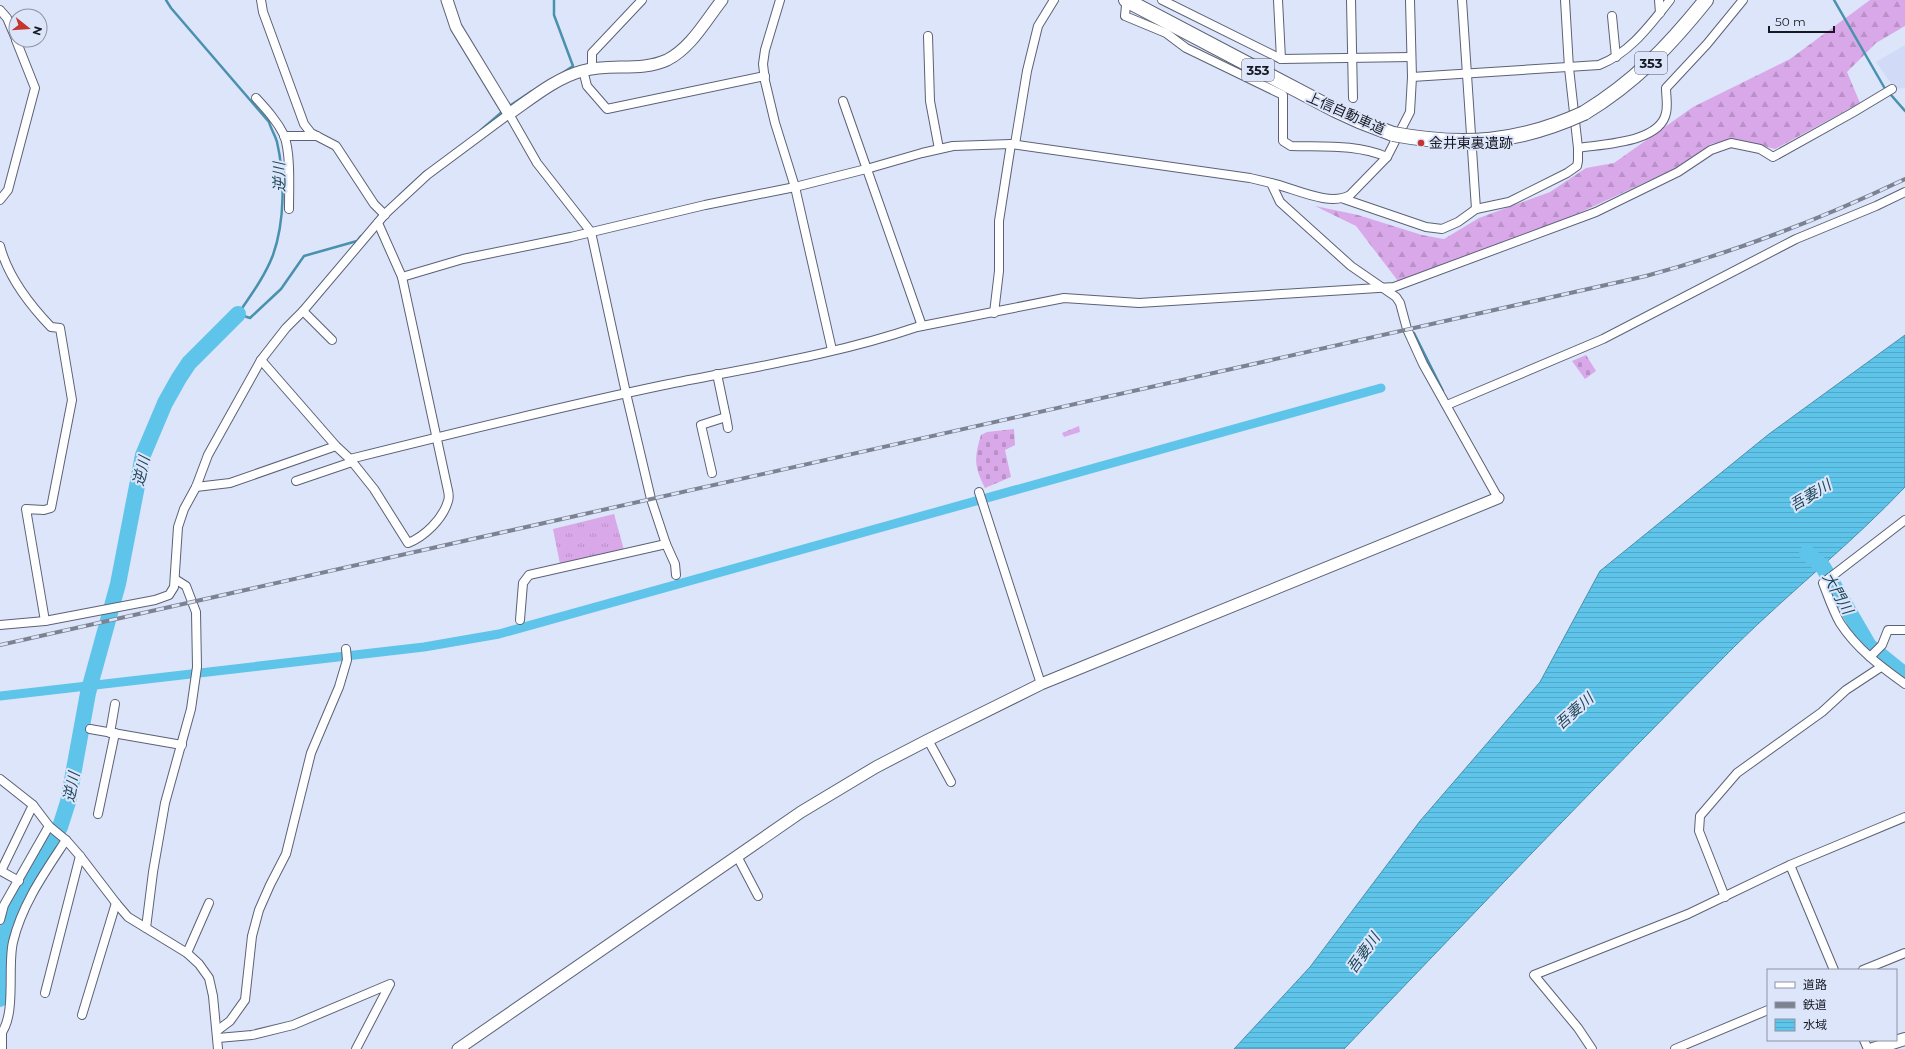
<svg xmlns="http://www.w3.org/2000/svg" width="1905" height="1049" font-family="Montserrat,'Noto Sans JP',sans-serif">
	<style>
		.built { fill: #d1daf7 }
		.grass { fill: url(#grass-tufts) }
		.forest { fill: url(#forest-firs) }
		.cemetery { fill: url(#cemetery-stones) }
		.water { fill: url(#water-rules); stroke: #4991ad }
		.lines { fill: none; stroke-linecap: round; stroke-linejoin: round }
		.stream { stroke: #4991ad; stroke-width: 2.5 }
		.canal { stroke: #5fc4e9; stroke-width: 9 }
		.river { stroke: #5fc4e9; stroke-width: 16 }
		.street-casing { stroke: #5c6275; stroke-width: 10 }
		.secondary-casing { stroke: #5c6275; stroke-width: 13 }
		.primary-casing { stroke: #5c6275; stroke-width: 14 }
		.highway-casing { stroke: #5c6275; stroke-width: 16 }
		.street { stroke: #fff; stroke-width: 8 }
		.secondary { stroke: #fff; stroke-width: 11 }
		.primary { stroke: #fff; stroke-width: 12 }
		.highway { stroke: #fff; stroke-width: 14 }
		.rail-casing { stroke: #7c8290; stroke-width: 4 }
		.rail { stroke: #dde5fb; stroke-width: 2.5; stroke-dasharray: 8; stroke-linecap: butt }
		.highway-bridge-casing { stroke: #5c6275; stroke-width: 16; stroke-linecap: butt }
		.highway-bridge { stroke: #fff; stroke-width: 14 }
		.poi-dot { fill: #c3352d; stroke: #dde5fb; stroke-width: 1.5 }
		.labels { text-anchor: middle; dominant-baseline: central; stroke-width: 4; stroke-linejoin: round; paint-order: stroke }
		.shield { fill: #dde5fb; stroke: #525662; stroke-width: 1 }
		.shield-label { font-size: 13px; font-weight: bold; fill: #161920 }
		.street-label { font-size: 14px; fill: #161920; stroke: #dde5fb }
		.poi-label { font-size: 14px; fill: #161920; stroke: #dde5fb; text-anchor: start }
		.water-label { font-size: 15px; font-style: italic; fill: #1d4959; stroke: #dde5fb }
	</style>
	<defs>
		<pattern id="grass-tufts" width="24" height="20" patternUnits="userSpaceOnUse"><rect width="24" height="20" fill="#d9a8e9"/><path d="M3 7l-1-3M5 7V3M7 7l1-3M15 17l-1-3M17 17v-4M19 17l1-3" fill="none" stroke="#ba90c8"/></pattern>
		<pattern id="forest-firs" width="22" height="20" patternUnits="userSpaceOnUse"><rect width="22" height="20" fill="#d9a8e9"/><path d="M5 1l3.5 6h-7zM16 11l3.5 6h-7z" fill="#ba90c8"/></pattern>
		<pattern id="cemetery-stones" width="16" height="16" patternUnits="userSpaceOnUse"><rect width="16" height="16" fill="#d9a8e9"/><path d="M2 7V4a2 2 0 0 1 4 0v3zM10 15v-3a2 2 0 0 1 4 0v3z" fill="#ba90c8"/></pattern>
		<pattern id="water-rules" width="6" height="5" patternUnits="userSpaceOnUse"><rect width="6" height="5" fill="#5fc4e9"/><path d="M0 2.5h6" fill="none" stroke="#52a8c8"/></pattern>
	</defs>
	<rect width="100%" height="100%" fill="#dde5fb"/>
	<polygon class="built" points="1905,45 1905,88 1895,89 1876,62"/>
	<polygon class="grass" points="614,514 624,550 560,564 553,529"/>
	<polygon class="forest" points="1870,0 1905,0 1905,26 1876,43 1847,72 1860,103 1775,149 1736,139 1711,144 1674,169 1553,225 1398,281 1356,226 1315,206 1358,215 1422,235 1444,239 1479,218 1550,192 1586,168 1614,163 1693,107 1790,59"/>
	<g class="cemetery">
		<polygon points="1586,355 1596,371 1585,379 1572,361"/>
		<polygon points="1079,426 1080,432 1064,437 1062,433"/>
		<path d="M1014 429 1015 445 1005 450 1011 477 985 488C974 466 974 458 981 435L987 432Z"/>
	</g>
	<path class="water" d="M1905 335V487C1852 543 1791 591 1736 645 1603 778 1474 913 1344 1049H1234L1310 967 1420 821 1540 682 1600 571 1769 434Z"/>
	<g class="lines">
		<g class="stream">
			<path d="M166 0 171 8 269 122C271 129 275 135 277 142 285 177 285 221 273 255 265 276 251 295 238 314L250 318 281 289 304 256 357 241 361 236"/>
			<polyline points="554,0 554,15 573,66 561,74"/>
			<polyline points="1834,0 1884,87 1905,111"/>
			<polyline points="508,107 532,91"/>
			<polyline points="481,130 503,111"/>
			<polyline points="400,195 426,171"/>
			<polyline points="1414,333 1443,391"/>
		</g>
		<polyline class="canal" points="0,696 424,647 499,634 1381,388"/>
		<g class="river">
			<polyline points="1807,553 1823,567 1869,646 1905,675"/>
			<polyline points="0,999 2,947 14,908 60,827 68,802 88,693 118,584 143,455 165,403 179,378 189,363 238,314"/>
		</g>
		<g class="street-casing">
			<g id="street">
				<polyline points="261,0 263,12 304,124 311,133 336,146 374,204 385,215"/>
				<polyline points="780,0 765,50 763,64 765,81 775,123 795,187 832,350"/>
				<polyline points="1162,0 1281,59 1278,0"/>
				<polyline points="1351,0 1353,98"/>
				<polyline points="1462,0 1476,209"/>
				<polyline points="1659,0 1660,13"/>
				<path d="M1126 5 1125 16 1166 33 1186 48 1283 95V141L1291 146C1324 147 1356 144 1387 157"/>
				<polyline points="0,10 7,18 16,39"/>
				<polyline points="1612,16 1616,57"/>
				<polyline points="928,36 930,101 939,149"/>
				<polyline points="1281,59 1411,57"/>
				<polyline points="592,69 592,53 642,0"/>
				<polyline points="583,70 587,86 607,109 765,76"/>
				<path d="M1412 77 1599 65C1630 53 1650 25 1670 0"/>
				<path d="M256 98C267 110 277 121 284 135 291 153 289 189 289 209"/>
				<polyline points="843,101 922,326"/>
				<polyline points="284,136 317,136"/>
				<polyline points="1015,144 1027,71 1038,26 1054,0"/>
				<path d="M1578 148C1602 144 1660 143 1666 113 1668 105 1666 96 1666 88L1707 44 1743 0"/>
				<path d="M1271 183C1294 188 1329 207 1350 195L1387 157 1410 112 1412 77 1410 0"/>
				<polyline points="1344,199 1426,227 1442,229 1458,222 1476,209 1509,202 1567,173 1577,166 1578,161 1578,148 1569,68 1565,0"/>
				<polyline points="0,200 8,190 35,88 16,40"/>
				<path d="M0 246C8 277 29 304 51 327L60 328 72 400 51 508 44 510 26 509 45 621"/>
				<polyline points="402,277 463,259 571,237 705,205 795,187 870,168 922,153 953,146 1011,144 1250,178 1271,183 1280,202 1351,266 1396,297 1400,303 1407,329 1423,364 1498,498"/>
				<polyline points="303,311 332,340"/>
				<polyline points="994,313 999,271 999,221 1011,144"/>
				<path d="M261 360 336 446 350 459 374 489 408 543C424 537 443 519 448 501 450 496 448 491 447 486L402 277 378 223"/>
				<polyline points="1447,405 1603,339 1796,239 1876,206 1905,192"/>
				<polyline points="726,417 728,428"/>
				<path d="M350 459C454 433 559 407 664 385 748 368 835 355 917 327L1064 298 1139 303 1394 287 1596 212 1678 172 1711 150 1731 143 1760 149 1773 157 1852 113 1892 89"/>
				<polyline points="712,473 701,425 726,417 717,374"/>
				<polyline points="296,481 352,462"/>
				<polyline points="196,487 230,483 336,446"/>
				<polyline points="979,492 1041,684"/>
				<path d="M1905 520 1823 583C1828 596 1833 611 1840 623 1857 649 1880 666 1905 684"/>
				<polyline points="520,620 523,583 529,575 666,544"/>
				<polyline points="0,625 45,621 155,600 169,595 174,587 178,527 184,509 196,487 208,455 261,360 286,328 303,311 386,213 427,175 509,114 537,163 591,232 626,393 651,499 666,544 675,564 676,575"/>
				<polyline points="1870,657 1882,645 1888,630 1905,630"/>
				<polyline points="90,729 182,745"/>
				<polyline points="110,733 115,704"/>
				<polyline points="928,740 951,782"/>
				<polyline points="0,779 33,805 49,826 66,840 80,856 116,903 128,917 187,953 199,964 209,978 213,996 218,1049"/>
				<polyline points="98,814 115,733"/>
				<polyline points="737,856 758,896"/>
				<polyline points="1790,865 1834,970"/>
				<polyline points="19,881 1,871 33,805"/>
				<polyline points="1725,897 1699,831 1700,816 1737,773 1822,712 1846,690 1881,667"/>
				<polyline points="0,920 4,905 49,826"/>
				<polyline points="146,928 153,872 165,803 191,709 197,667 196,612 186,586 175,579"/>
				<polyline points="187,953 209,903"/>
				<polyline points="1863,970 1905,953"/>
				<polyline points="45,993 80,856"/>
				<polyline points="82,1015 116,903"/>
				<polyline points="218,1030 230,1021 245,1000 252,936 259,910 270,885 286,854 311,753 339,687 347,660 346,649"/>
				<polyline points="2,1033 2,1049"/>
				<path d="M0 1035C17 1015 7 967 13 942 22 904 45 872 66 840"/>
				<polyline points="218,1038 252,1035 293,1025 390,984 356,1049"/>
				<polyline points="1864,1040 1868,1049"/>
				<polyline points="1592,1049 1578,1028 1534,975 1688,914 1790,865 1905,817"/>
				<polyline points="1675,1049 1768,1010"/>
			</g>
		</g>
		<g class="secondary-casing">
			<g id="secondary">
				<path d="M447 0 456 27 509 114C532 98 556 78 582 71 610 63 641 72 667 60 691 48 706 20 722 0"/>
				<polyline points="458,1049 801,812 876,767 928,740 1041,684 1498,498"/>
			</g>
		</g>
		<g class="primary-casing">
			<polyline id="primary" points="1873,1049 1905,1039"/>
		</g>
		<g class="highway-casing">
			<g id="highway">
				<polyline points="1126,0 1335,110 1359,121 1393,134"/>
				<path d="M1584 113C1635 82 1669 46 1706 0"/>
			</g>
		</g>
		<use href="#street" class="street"/>
		<use href="#secondary" class="secondary"/>
		<use href="#primary" class="primary"/>
		<use href="#highway" class="highway"/>
		<g class="rail-casing">
			<path id="rail" d="M0 645 1646 276C1735 252 1821 219 1905 179"/>
		</g>
		<use href="#rail" class="rail"/>
		<g class="highway-bridge-casing">
			<path id="highway-bridge" d="M1393 134C1463 147 1519 143 1584 113"/>
		</g>
		<use href="#highway-bridge" class="highway-bridge"/>
	</g>
	<circle class="poi-dot" cx="1421" cy="143" r="4"/>
	<g class="labels">
		<g class="shield">
			<rect x="1635" y="52" width="32" height="22" rx="3"/>
			<rect x="1242" y="59" width="32" height="22" rx="3"/>
		</g>
		<g class="shield-label">
			<text x="1651" y="63">353</text>
			<text x="1258" y="70">353</text>
		</g>
		<g class="street-label">
			<text transform="translate(1346 113) rotate(24)">上信自動車道</text>
		</g>
		<g class="poi-label">
			<text x="1429" y="143">金井東裏遺跡</text>
		</g>
		<g class="water-label">
			<text transform="translate(279 177) rotate(-91)">逆川</text>
			<text transform="translate(141 471) rotate(-77)">逆川</text>
			<text transform="translate(1810 495) rotate(-31)">吾妻川</text>
			<text transform="translate(1838 593) rotate(60)">大門川</text>
			<text transform="translate(1574 711) rotate(-42)">吾妻川</text>
			<text transform="translate(71 787) rotate(-79)">逆川</text>
			<text transform="translate(1363 953) rotate(-55)">吾妻川</text>
		</g>
	</g>
	<rect x="1767" y="969" width="130" height="72" fill="#dde5fb" stroke="#8d93a3"/>
	<rect x="1775" y="982" width="20" height="6" fill="#ffffff" stroke="#8d93a3"/>
	<text x="1803" y="989" font-size="12" fill="#161920">道路</text>
	<rect x="1775" y="1002" width="20" height="6" fill="#7c8290" stroke="#8d93a3"/>
	<text x="1803" y="1009" font-size="12" fill="#161920">鉄道</text>
	<rect x="1775" y="1019" width="20" height="12" fill="url(#water-rules)" stroke="#8d93a3"/>
	<text x="1803" y="1029" font-size="12" fill="#161920">水域</text>
	<g transform="translate(28 28) rotate(107)"><circle r="19" fill="#dde5fb" stroke="#8d93a3"/>
	<path d="M0-3L7 15L0 10L-7 15Z" fill="#c3352d"/>
	<text y="-6" font-size="11" font-weight="bold" text-anchor="middle" fill="#161920">N</text>
	</g>
	<path d="M1769 26v6h65v-6" fill="none" stroke="#161920" stroke-width="2"/>
	<text x="1775" y="26" font-size="12" fill="#161920" stroke="#dde5fb" stroke-width="3" paint-order="stroke">50 m</text>
</svg>
